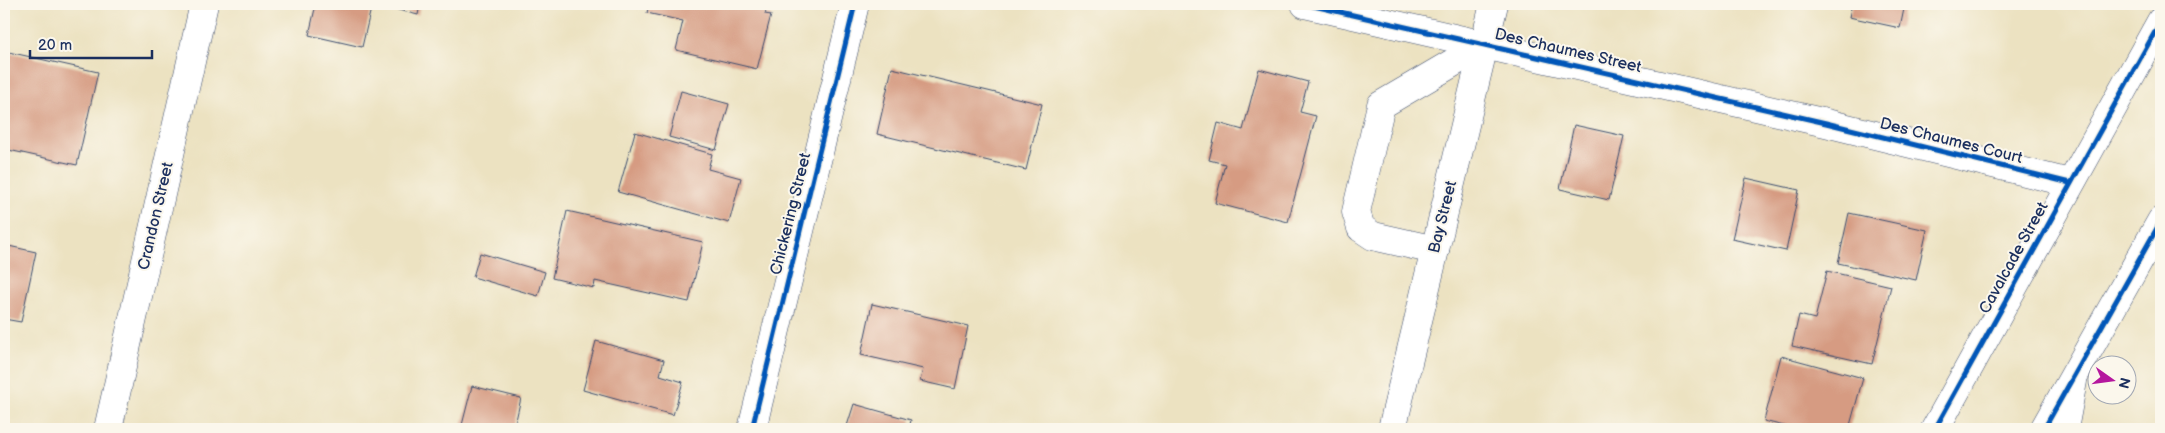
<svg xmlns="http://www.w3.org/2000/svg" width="2165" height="433" font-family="'Balsamiq Sans',sans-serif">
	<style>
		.building { fill: #d69b82 }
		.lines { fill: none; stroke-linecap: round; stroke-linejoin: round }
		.minor-casing { stroke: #3a4a6d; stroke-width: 29 }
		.major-casing { stroke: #3a4a6d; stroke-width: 29 }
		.minor { stroke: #fff; stroke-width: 28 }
		.major { stroke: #fff; stroke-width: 28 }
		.cycleway-casing { stroke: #fbf7ec; stroke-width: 8 }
		.cycleway { stroke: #0057b8; stroke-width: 5 }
		.labels { text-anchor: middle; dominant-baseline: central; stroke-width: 4; stroke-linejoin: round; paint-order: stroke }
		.street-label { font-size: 16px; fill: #1b2f5e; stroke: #fbf7ec }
	</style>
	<rect width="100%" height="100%" fill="#fbf7ec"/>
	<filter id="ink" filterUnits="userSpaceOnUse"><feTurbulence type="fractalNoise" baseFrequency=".02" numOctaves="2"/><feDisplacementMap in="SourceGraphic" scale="10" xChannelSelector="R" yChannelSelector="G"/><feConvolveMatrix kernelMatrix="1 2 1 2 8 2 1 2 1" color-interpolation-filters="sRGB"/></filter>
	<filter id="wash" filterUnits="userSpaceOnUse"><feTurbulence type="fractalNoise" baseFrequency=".0096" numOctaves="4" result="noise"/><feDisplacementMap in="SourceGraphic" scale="20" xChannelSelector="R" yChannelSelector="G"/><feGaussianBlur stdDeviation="1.12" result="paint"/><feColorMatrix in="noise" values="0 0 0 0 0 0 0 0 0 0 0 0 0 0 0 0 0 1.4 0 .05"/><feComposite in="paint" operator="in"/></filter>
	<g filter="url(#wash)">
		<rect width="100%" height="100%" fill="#ece2c1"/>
		<g id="blocks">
			<g class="building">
				<polygon points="316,4 372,4 362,47 309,35"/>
				<polygon points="375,4 420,4 418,15"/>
				<polygon points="649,4 768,4 765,14 771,15 757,69 676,50 683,21 647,13"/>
				<polygon points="1852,4 1905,4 1900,28 1849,17"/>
				<polygon points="4,51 98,72 77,165 4,149"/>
				<polygon points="892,68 1042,104 1026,170 877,134"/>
				<polygon points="1259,69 1308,82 1300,112 1316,116 1288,222 1215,203 1225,164 1209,160 1218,123 1243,130"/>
				<polygon points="681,91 729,104 716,150 669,137"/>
				<polygon points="1574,125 1624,136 1609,200 1560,189"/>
				<polygon points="635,132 712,154 708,169 741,178 729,223 618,192"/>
				<polygon points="1746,178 1799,190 1786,251 1732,239"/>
				<polygon points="567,211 703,242 689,302 595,281 594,288 552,278"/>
				<polygon points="1849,213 1927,230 1916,280 1838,263"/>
				<polygon points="4,245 36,252 21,322 4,319"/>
				<polygon points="480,253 545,272 538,296 473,277"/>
				<polygon points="1827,271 1891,286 1872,364 1792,346 1799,315 1815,319"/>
				<polygon points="872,304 968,326 955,389 920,381 923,369 861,355"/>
				<polygon points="596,341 664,360 660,375 683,382 673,415 583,390"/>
				<polygon points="1781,356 1863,378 1849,429 1796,429 1764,421"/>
				<polygon points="472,386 521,398 514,429 461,429"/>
				<polygon points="854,404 911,420 909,429 846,429"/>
			</g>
		</g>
	</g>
	<g filter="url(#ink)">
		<use href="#blocks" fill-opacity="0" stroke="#3a4a6d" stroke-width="1"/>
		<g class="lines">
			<g class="minor-casing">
				<g id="minor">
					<polyline points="1305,4 1826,123 2070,183"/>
					<polyline points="1435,250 1373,236 1361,228 1356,212 1381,105 1485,44"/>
					<polyline points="108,429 204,4"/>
					<polyline points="752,429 855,4"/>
					<polyline points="1392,429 1494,4"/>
					<polyline points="2064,429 2073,381"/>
				</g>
			</g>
			<g class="major-casing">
				<g id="major">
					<polyline points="1935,429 2161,21"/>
					<polyline points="2044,429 2161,221"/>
				</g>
			</g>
			<use href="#minor" class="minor"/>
			<use href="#major" class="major"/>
			<g class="cycleway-casing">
				<g id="cycleway">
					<polyline points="1305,4 1826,123 2070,183"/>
					<polyline points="752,429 855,4"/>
					<polyline points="1935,429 2161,21"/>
					<polyline points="2044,429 2161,221"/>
				</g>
			</g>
			<use href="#cycleway" class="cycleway"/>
		</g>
	</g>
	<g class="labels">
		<g class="street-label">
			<text transform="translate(1568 51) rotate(13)">Des Chaumes Street</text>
			<text transform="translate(1951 141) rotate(14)">Des Chaumes Court</text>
			<text transform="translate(791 214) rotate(-76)">Chickering Street</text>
			<text transform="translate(156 216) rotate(-77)">Crandon Street</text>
			<text transform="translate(1443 217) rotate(-76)">Bay Street</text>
			<text transform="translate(2014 258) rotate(-61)">Cavalcade Street</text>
		</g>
	</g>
	<rect width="2165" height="433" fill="none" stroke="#fbf7ec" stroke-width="20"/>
	<g transform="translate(2112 380) rotate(104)"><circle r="24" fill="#fbf7ec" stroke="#a1a7b3"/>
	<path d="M0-4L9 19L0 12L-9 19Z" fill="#b5179e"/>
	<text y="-8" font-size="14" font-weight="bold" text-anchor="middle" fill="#1b2f5e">N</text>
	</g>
	<path d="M30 50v8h122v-8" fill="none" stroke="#1b2f5e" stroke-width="2.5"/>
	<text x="38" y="50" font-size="15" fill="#1b2f5e" stroke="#fbf7ec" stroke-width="4" paint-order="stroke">20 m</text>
</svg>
